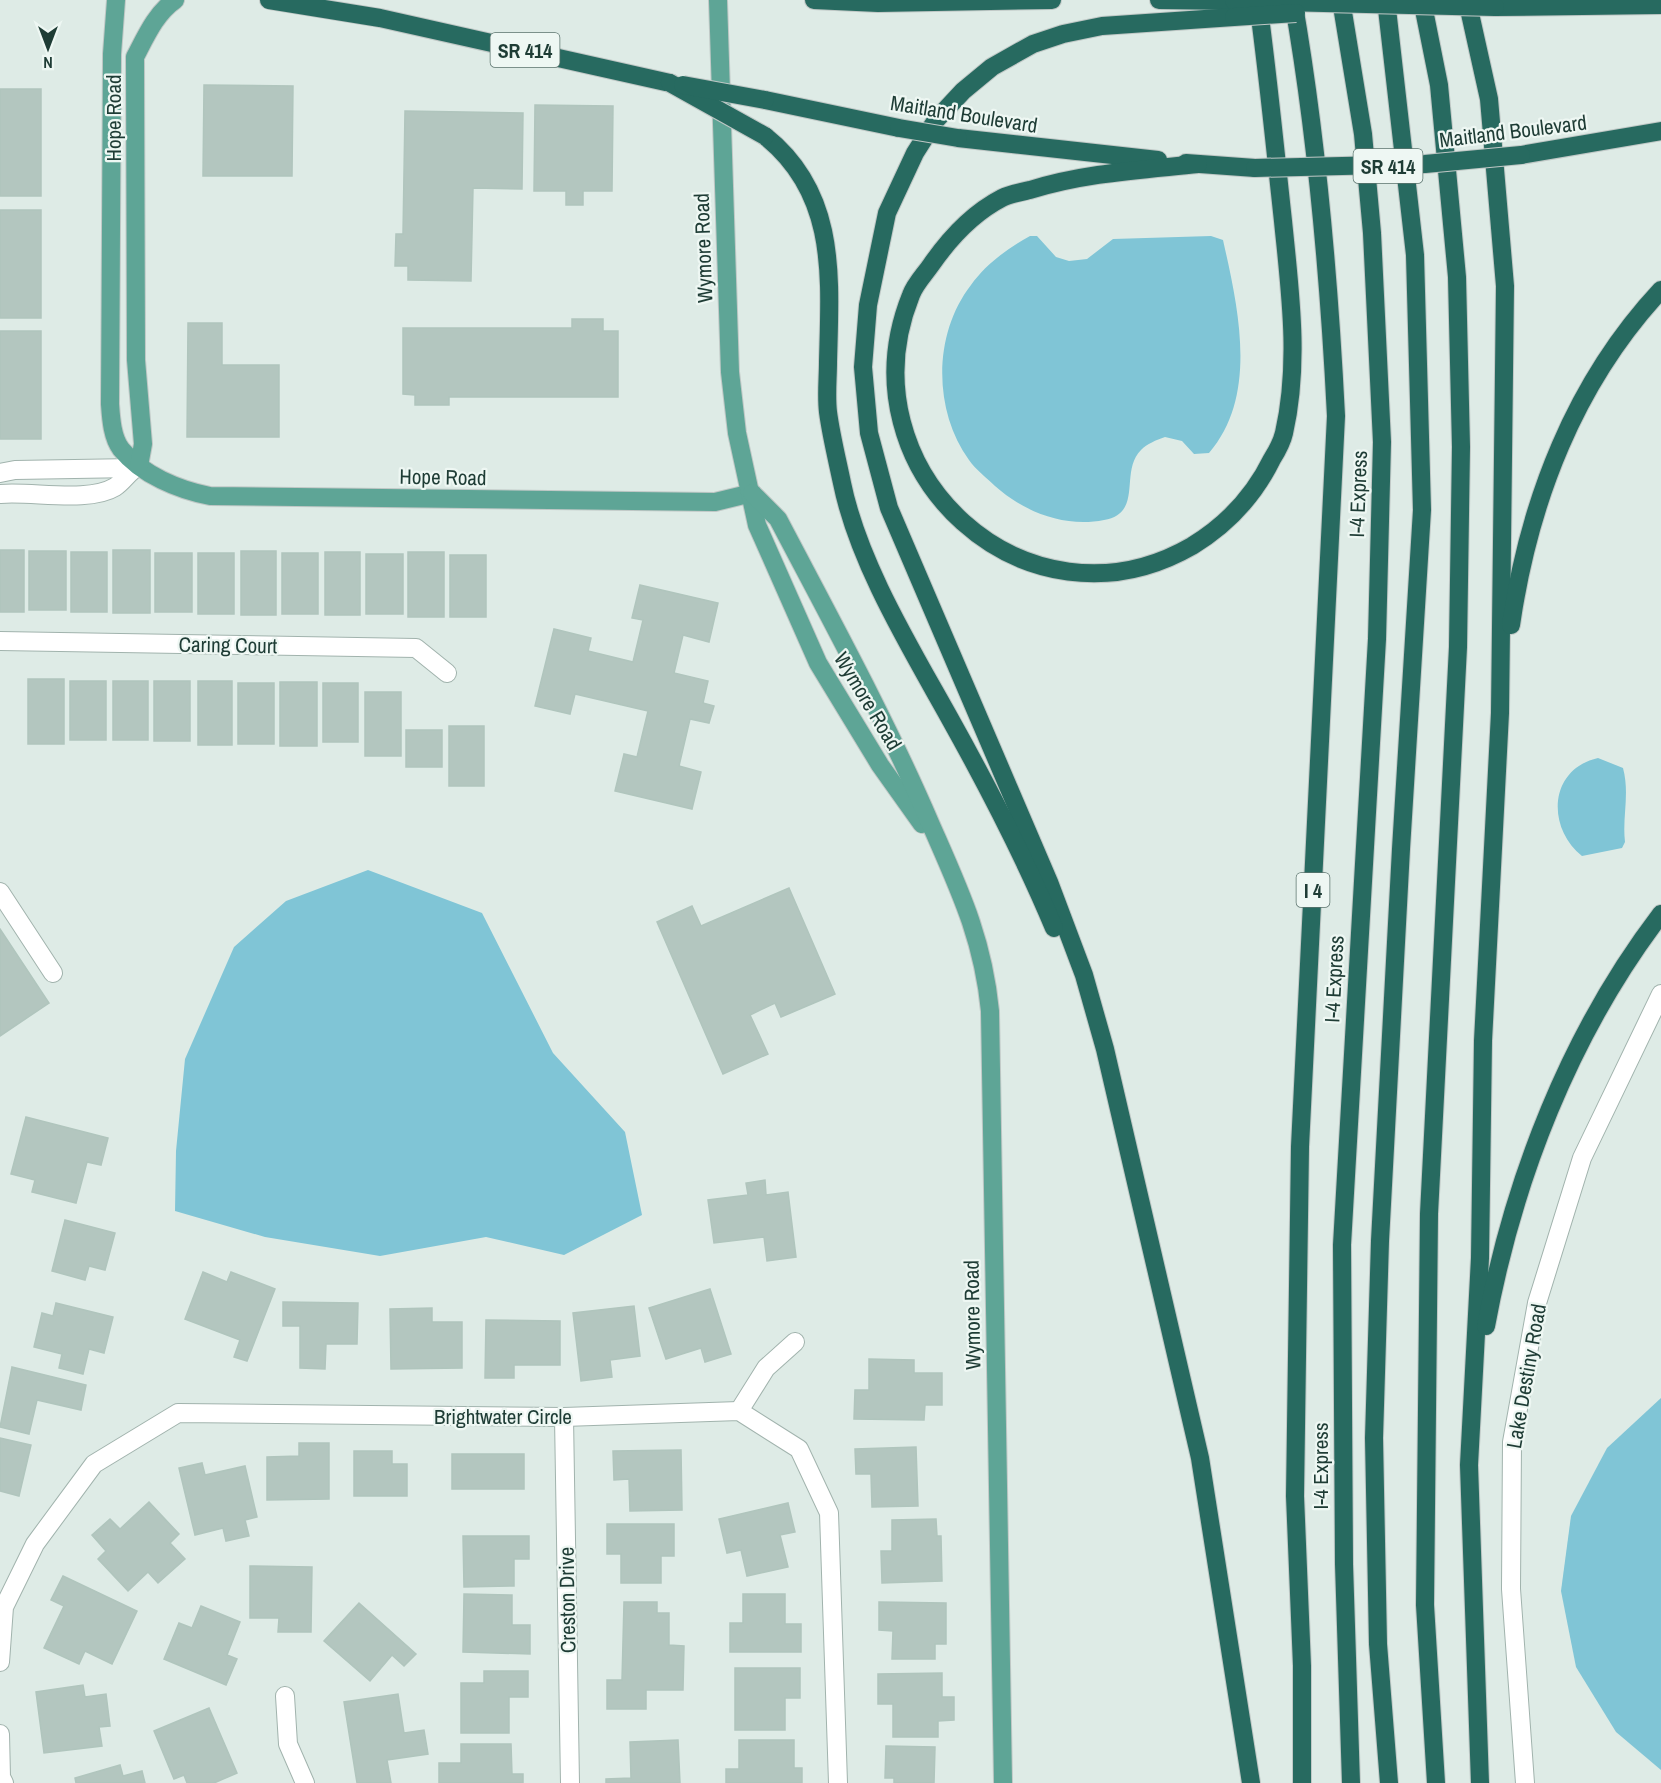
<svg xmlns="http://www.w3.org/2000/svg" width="1661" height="1783" font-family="'Archivo Narrow',sans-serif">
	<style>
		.water { fill: #80c5d6 }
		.building { fill: #b3c6bf; stroke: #b0c5bd; stroke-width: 1.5 }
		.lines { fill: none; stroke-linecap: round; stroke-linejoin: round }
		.minor-casing { stroke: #a1b3ad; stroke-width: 20 }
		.major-casing { stroke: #c0c8c6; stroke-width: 20 }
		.highway-casing { stroke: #c0c8c6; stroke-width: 20 }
		.minor { stroke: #fff; stroke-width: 18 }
		.major { stroke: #5ea596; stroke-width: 18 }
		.highway { stroke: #276a60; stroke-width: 18 }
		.highway-bridge-casing { stroke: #c0c8c6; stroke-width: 20; stroke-linecap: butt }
		.highway-bridge { stroke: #276a60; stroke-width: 18 }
		.labels { text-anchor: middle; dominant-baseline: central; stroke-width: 4.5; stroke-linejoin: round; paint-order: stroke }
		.shield { fill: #eef7f3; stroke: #5c746e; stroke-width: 1.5 }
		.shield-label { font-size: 20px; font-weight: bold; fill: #1e3c35 }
		.street-label { font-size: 21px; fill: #1e3c35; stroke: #eef7f3 }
	</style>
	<rect width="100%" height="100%" fill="#deebe6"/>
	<g class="water">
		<path d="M1030 236H1037L1056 257 1069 261 1087 259 1113 239 1211 236 1223 240C1238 307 1259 395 1209 453L1194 454 1182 441 1165 437C1156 440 1147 444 1141 450 1119 472 1144 513 1104 520 1065 528 1024 512 995 486 987 478 976 470 969 460 933 410 933 334 971 285 986 264 1008 248 1030 236Z"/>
		<path d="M1598 758 1623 768C1630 794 1622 817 1625 842L1622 848 1582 856C1546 827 1549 769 1598 758Z"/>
		<polygon points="368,870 482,913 553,1053 625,1132 642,1215 564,1255 486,1237 380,1256 265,1237 175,1211 176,1151 185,1059 234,947 286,901"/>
		<polygon points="1661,1398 1661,1770 1616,1732 1576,1667 1561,1591 1571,1516 1607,1448"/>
	</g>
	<g class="building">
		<polygon points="204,85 293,86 292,176 203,176"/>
		<rect x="0" y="89" width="41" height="107"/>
		<polygon points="535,105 613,106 612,191 583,191 583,205 566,205 566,191 534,191"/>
		<polygon points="405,111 523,113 522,189 473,188 471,281 408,280 408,266 395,266 396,234 403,234"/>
		<rect x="0" y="210" width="41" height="108"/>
		<polygon points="572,319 603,319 603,331 618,331 618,397 449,397 449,405 415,405 415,395 403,394 403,328 572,328"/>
		<polygon points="188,323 222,323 222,365 279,365 279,437 187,437"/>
		<rect x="0" y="331" width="41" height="108"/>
		<rect x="0" y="550" width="24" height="62"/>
		<rect x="113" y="550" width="37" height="63"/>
		<rect x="29" y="551" width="37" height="59"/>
		<rect x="241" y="551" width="35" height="64"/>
		<rect x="71" y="552" width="36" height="60"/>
		<rect x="325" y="552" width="35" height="63"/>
		<rect x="408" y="552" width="36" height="65"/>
		<rect x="155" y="553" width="37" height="59"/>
		<rect x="198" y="553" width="36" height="61"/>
		<rect x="282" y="553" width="36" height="61"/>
		<rect x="366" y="554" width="37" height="60"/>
		<rect x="450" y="555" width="36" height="62"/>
		<polygon points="640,585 718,603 709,642 683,635 674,673 708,681 703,703 714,706 709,723 690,719 679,766 701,772 692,809 615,791 624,754 637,757 648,711 575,694 570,714 535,706 554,629 591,638 588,651 633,662 643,620 632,618"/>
		<rect x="28" y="679" width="36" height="65"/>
		<rect x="70" y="681" width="36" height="59"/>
		<rect x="113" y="681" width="35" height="59"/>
		<rect x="154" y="681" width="36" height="60"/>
		<rect x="198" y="681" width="34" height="64"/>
		<rect x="280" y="682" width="37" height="64"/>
		<rect x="238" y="683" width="36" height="61"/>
		<rect x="323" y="683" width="35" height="59"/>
		<rect x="365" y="692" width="36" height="64"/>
		<rect x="449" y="726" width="35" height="60"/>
		<rect x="406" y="730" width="36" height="37"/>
		<polygon points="789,888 835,994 781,1017 775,1003 750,1015 768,1054 723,1074 657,922 692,906 701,926"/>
		<polygon points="0,929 49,1003 0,1036"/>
		<polygon points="26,1117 108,1138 101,1165 87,1162 76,1203 32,1192 35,1180 11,1174"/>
		<polygon points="765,1180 766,1195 788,1192 796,1257 767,1261 764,1237 714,1243 708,1200 748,1195 746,1183"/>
		<polygon points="65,1220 115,1233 105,1270 89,1266 85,1280 52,1271"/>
		<polygon points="203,1272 227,1282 231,1272 275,1289 247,1361 234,1357 240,1340 185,1319"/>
		<polygon points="710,1289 731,1354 705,1362 701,1348 666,1359 649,1308"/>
		<polygon points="283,1302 358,1303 357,1344 326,1344 325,1369 300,1368 300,1326 283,1326"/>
		<polygon points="56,1303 113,1317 104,1353 89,1349 83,1374 59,1368 62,1354 34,1347 42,1313 53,1316"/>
		<polygon points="634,1306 640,1356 610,1360 612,1377 581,1381 573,1313"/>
		<polygon points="432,1308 432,1322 462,1322 462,1368 391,1369 390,1309"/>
		<polygon points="486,1320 560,1321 560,1365 514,1365 514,1378 485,1378"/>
		<polygon points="869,1359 914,1360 914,1373 942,1373 942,1405 925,1405 924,1420 854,1419 855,1390 869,1390"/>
		<polygon points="12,1367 86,1385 81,1410 37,1400 29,1434 0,1427"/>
		<polygon points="0,1438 31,1445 19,1496 0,1491"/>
		<polygon points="299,1443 329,1443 329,1499 267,1500 267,1457 299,1456"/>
		<polygon points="916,1447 918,1506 872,1507 871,1474 856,1474 855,1449"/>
		<polygon points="681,1450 682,1510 630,1511 629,1479 614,1480 613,1451"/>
		<polygon points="354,1451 392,1451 392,1464 407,1464 407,1496 354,1496"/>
		<rect x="452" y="1454" width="72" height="35"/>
		<polygon points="202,1463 205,1475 245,1466 257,1517 245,1520 249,1536 226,1541 223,1528 195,1535 179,1468"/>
		<polygon points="149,1502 179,1534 170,1543 185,1559 158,1583 148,1572 128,1591 98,1559 106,1551 92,1535 110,1519 120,1529"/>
		<polygon points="788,1503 795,1532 780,1535 788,1567 747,1576 741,1550 727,1553 719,1519"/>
		<polygon points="936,1519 937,1536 941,1536 942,1581 882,1583 881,1551 892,1551 892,1520"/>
		<polygon points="607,1524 674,1524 674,1556 661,1556 661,1583 621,1583 621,1554 607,1554"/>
		<polygon points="463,1536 529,1536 529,1559 514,1559 514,1586 464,1587"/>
		<polygon points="250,1566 312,1567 311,1632 278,1632 279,1618 250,1618"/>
		<polygon points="63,1576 137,1611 112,1664 85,1651 79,1664 44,1648 64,1606 51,1600"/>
		<polygon points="464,1594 512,1595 512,1625 530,1625 530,1654 463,1652"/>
		<polygon points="743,1594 785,1594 785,1624 801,1624 801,1652 730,1652 730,1623 743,1623"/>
		<polygon points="624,1602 657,1602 657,1613 669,1613 669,1645 684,1646 683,1690 646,1690 646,1709 607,1709 607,1680 622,1680"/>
		<polygon points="879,1602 946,1603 946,1644 935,1644 935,1659 892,1659 893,1631 879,1630"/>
		<polygon points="359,1603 416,1654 404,1666 392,1655 370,1681 324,1641"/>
		<polygon points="201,1606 240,1622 227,1655 237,1659 226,1685 164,1659 179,1623 192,1628"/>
		<polygon points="735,1668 800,1668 800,1698 785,1698 785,1730 735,1730"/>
		<polygon points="484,1671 528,1671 528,1697 509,1697 509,1733 461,1733 461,1683 484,1683"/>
		<polygon points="942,1673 942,1697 954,1697 954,1720 938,1721 938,1737 893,1737 893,1704 878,1704 878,1674"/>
		<polygon points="83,1685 85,1697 106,1694 110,1726 99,1727 102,1746 44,1753 36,1692"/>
		<polygon points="398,1694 404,1733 424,1730 428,1754 387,1760 391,1783 357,1783 344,1702"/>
		<polygon points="209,1708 237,1773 214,1783 187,1783 184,1775 174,1779 154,1731"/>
		<polygon points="678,1740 680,1783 606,1783 606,1779 631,1778 630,1742"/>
		<polygon points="739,1740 794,1740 794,1768 802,1768 802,1783 726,1783 726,1769 739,1769"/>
		<polygon points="461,1744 511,1744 512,1774 523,1774 523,1783 439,1783 439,1763 461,1763"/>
		<polygon points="886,1746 935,1747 934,1783 894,1783 894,1778 885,1778"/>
		<polygon points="120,1765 123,1776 142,1771 145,1783 76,1783 75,1778"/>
	</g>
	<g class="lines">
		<g class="minor-casing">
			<g id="minor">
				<polyline points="0,473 15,470 134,468"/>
				<path d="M0 494C32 491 89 503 115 487 124 481 129 471 139 466"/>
				<polyline points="0,641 416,648 447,673"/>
				<polyline points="0,892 53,973"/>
				<polyline points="739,1411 766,1368 795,1342"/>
				<polyline points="564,1417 570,1783"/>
				<polyline points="0,1662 4,1607 35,1544 94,1464 178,1413 564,1417 739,1411 799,1449 829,1513 838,1783"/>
				<polyline points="285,1696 288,1744 305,1783"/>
				<polyline points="0,1734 1,1777 4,1783"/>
				<polyline points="1525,1783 1511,1589 1512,1442 1537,1303 1582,1158 1661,994"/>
			</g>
		</g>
		<g class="major-casing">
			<g id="major">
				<path d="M116 0 112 54 110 404C111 418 112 437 121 449 142 475 179 490 210 496L715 502 752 493"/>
				<polyline points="718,0 730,372 737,433 757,525 818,663 880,765 922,824"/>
				<path d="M139 466 143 444 136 360 135 57C146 36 156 13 175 0"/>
				<path d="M752 493 778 519C831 620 886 720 931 825 960 891 983 939 990 1011L1003 1783"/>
			</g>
		</g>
		<g class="highway-casing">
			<g id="highway">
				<polyline points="269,0 380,18 670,83"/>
				<polyline points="814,0 878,3 1052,0"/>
				<polyline points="1159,0 1234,1"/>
				<path d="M1293 0C1317 137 1329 276 1336 416L1300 1147 1295 1496 1302 1666V1783"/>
				<polyline points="1341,0 1363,134 1372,233 1382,442 1377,639 1342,1245 1344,1564 1351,1783"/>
				<polyline points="1386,0 1415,255 1422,510 1401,849 1380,1241 1374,1438 1378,1644 1389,1783"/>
				<polyline points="1422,0 1439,85 1457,277 1461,447 1458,647 1429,1214 1425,1605 1436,1783"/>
				<polyline points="1467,0 1489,99 1505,286 1500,713 1483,1041 1480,1258 1469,1465 1480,1783"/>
				<polyline points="1495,7 1661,5"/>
				<polyline points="1234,17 1102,26 1063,34 1033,44 992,67 963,91 936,120 915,153 887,213 868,305 863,367 869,433 889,508 1049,882 1084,975 1105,1049 1200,1458 1251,1783"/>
				<polyline points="765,100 899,128"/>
				<path d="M765 136C838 194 830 278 828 362 828 378 826 395 828 412 831 435 837 459 842 483 858 562 910 647 949 717 987 785 1024 856 1054 928"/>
				<polyline points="958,138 1158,160"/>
				<polyline points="1521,155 1661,131"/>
				<polyline points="1186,163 1255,168"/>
				<path d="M1198 164C1141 170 1084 173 1030 190 1021 192 1010 194 1002 198 973 213 949 239 931 265 924 275 915 284 911 295 840 471 1027 641 1192 546 1228 524 1254 496 1272 459 1277 451 1282 442 1284 433 1300 363 1290 291 1283 221 1275 148 1268 75 1258 2"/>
				<path d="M1511 625C1529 501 1575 382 1661 290"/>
				<path d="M1486 1326C1513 1180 1570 1033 1661 914"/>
			</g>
		</g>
		<use href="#minor" class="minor"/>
		<use href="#major" class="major"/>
		<use href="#highway" class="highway"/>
		<g class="highway-bridge-casing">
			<g id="highway-bridge">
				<polyline points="1234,1 1495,7"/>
				<polyline points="1234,17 1296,13"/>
				<polyline points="670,83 765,136"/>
				<polyline points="683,85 765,100"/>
				<polyline points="899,128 958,138"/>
				<polyline points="1255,168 1425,164 1521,155"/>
			</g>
		</g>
		<use href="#highway-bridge" class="highway-bridge"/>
	</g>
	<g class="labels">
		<g class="shield">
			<rect x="490.5" y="33" width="69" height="34" rx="4.5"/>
			<rect x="1353.5" y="149" width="69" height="34" rx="4.5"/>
			<rect x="1296.5" y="873" width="33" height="34" rx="4.5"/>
		</g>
		<g class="shield-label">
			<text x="525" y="50">SR 414</text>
			<text x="1388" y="166">SR 414</text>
			<text x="1313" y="890">I 4</text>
		</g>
		<g class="street-label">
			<text transform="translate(964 114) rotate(9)">Maitland Boulevard</text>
			<text transform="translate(113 118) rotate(-90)">Hope Road</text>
			<text transform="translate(1513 131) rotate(-7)">Maitland Boulevard</text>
			<text transform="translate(703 248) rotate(-92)">Wymore Road</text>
			<text transform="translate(443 477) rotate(1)">Hope Road</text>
			<text transform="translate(1358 494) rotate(-88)">I-4 Express</text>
			<text transform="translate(228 645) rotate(1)">Caring Court</text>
			<text transform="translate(868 701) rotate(59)">Wymore Road</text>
			<text transform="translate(1334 979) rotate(-87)">I-4 Express</text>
			<text transform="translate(972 1315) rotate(-91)">Wymore Road</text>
			<text transform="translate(1526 1376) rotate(-80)">Lake Destiny Road</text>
			<text x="503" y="1416">Brightwater Circle</text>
			<text transform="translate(1320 1466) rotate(-90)">I-4 Express</text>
			<text transform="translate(567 1600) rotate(-91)">Creston Drive</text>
		</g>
	</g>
	<g transform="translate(48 48) rotate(180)" stroke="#eef7f3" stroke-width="4.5" paint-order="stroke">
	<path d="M0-4.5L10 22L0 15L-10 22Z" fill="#1e3c35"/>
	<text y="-9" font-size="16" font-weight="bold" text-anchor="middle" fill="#1e3c35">N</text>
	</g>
</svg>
